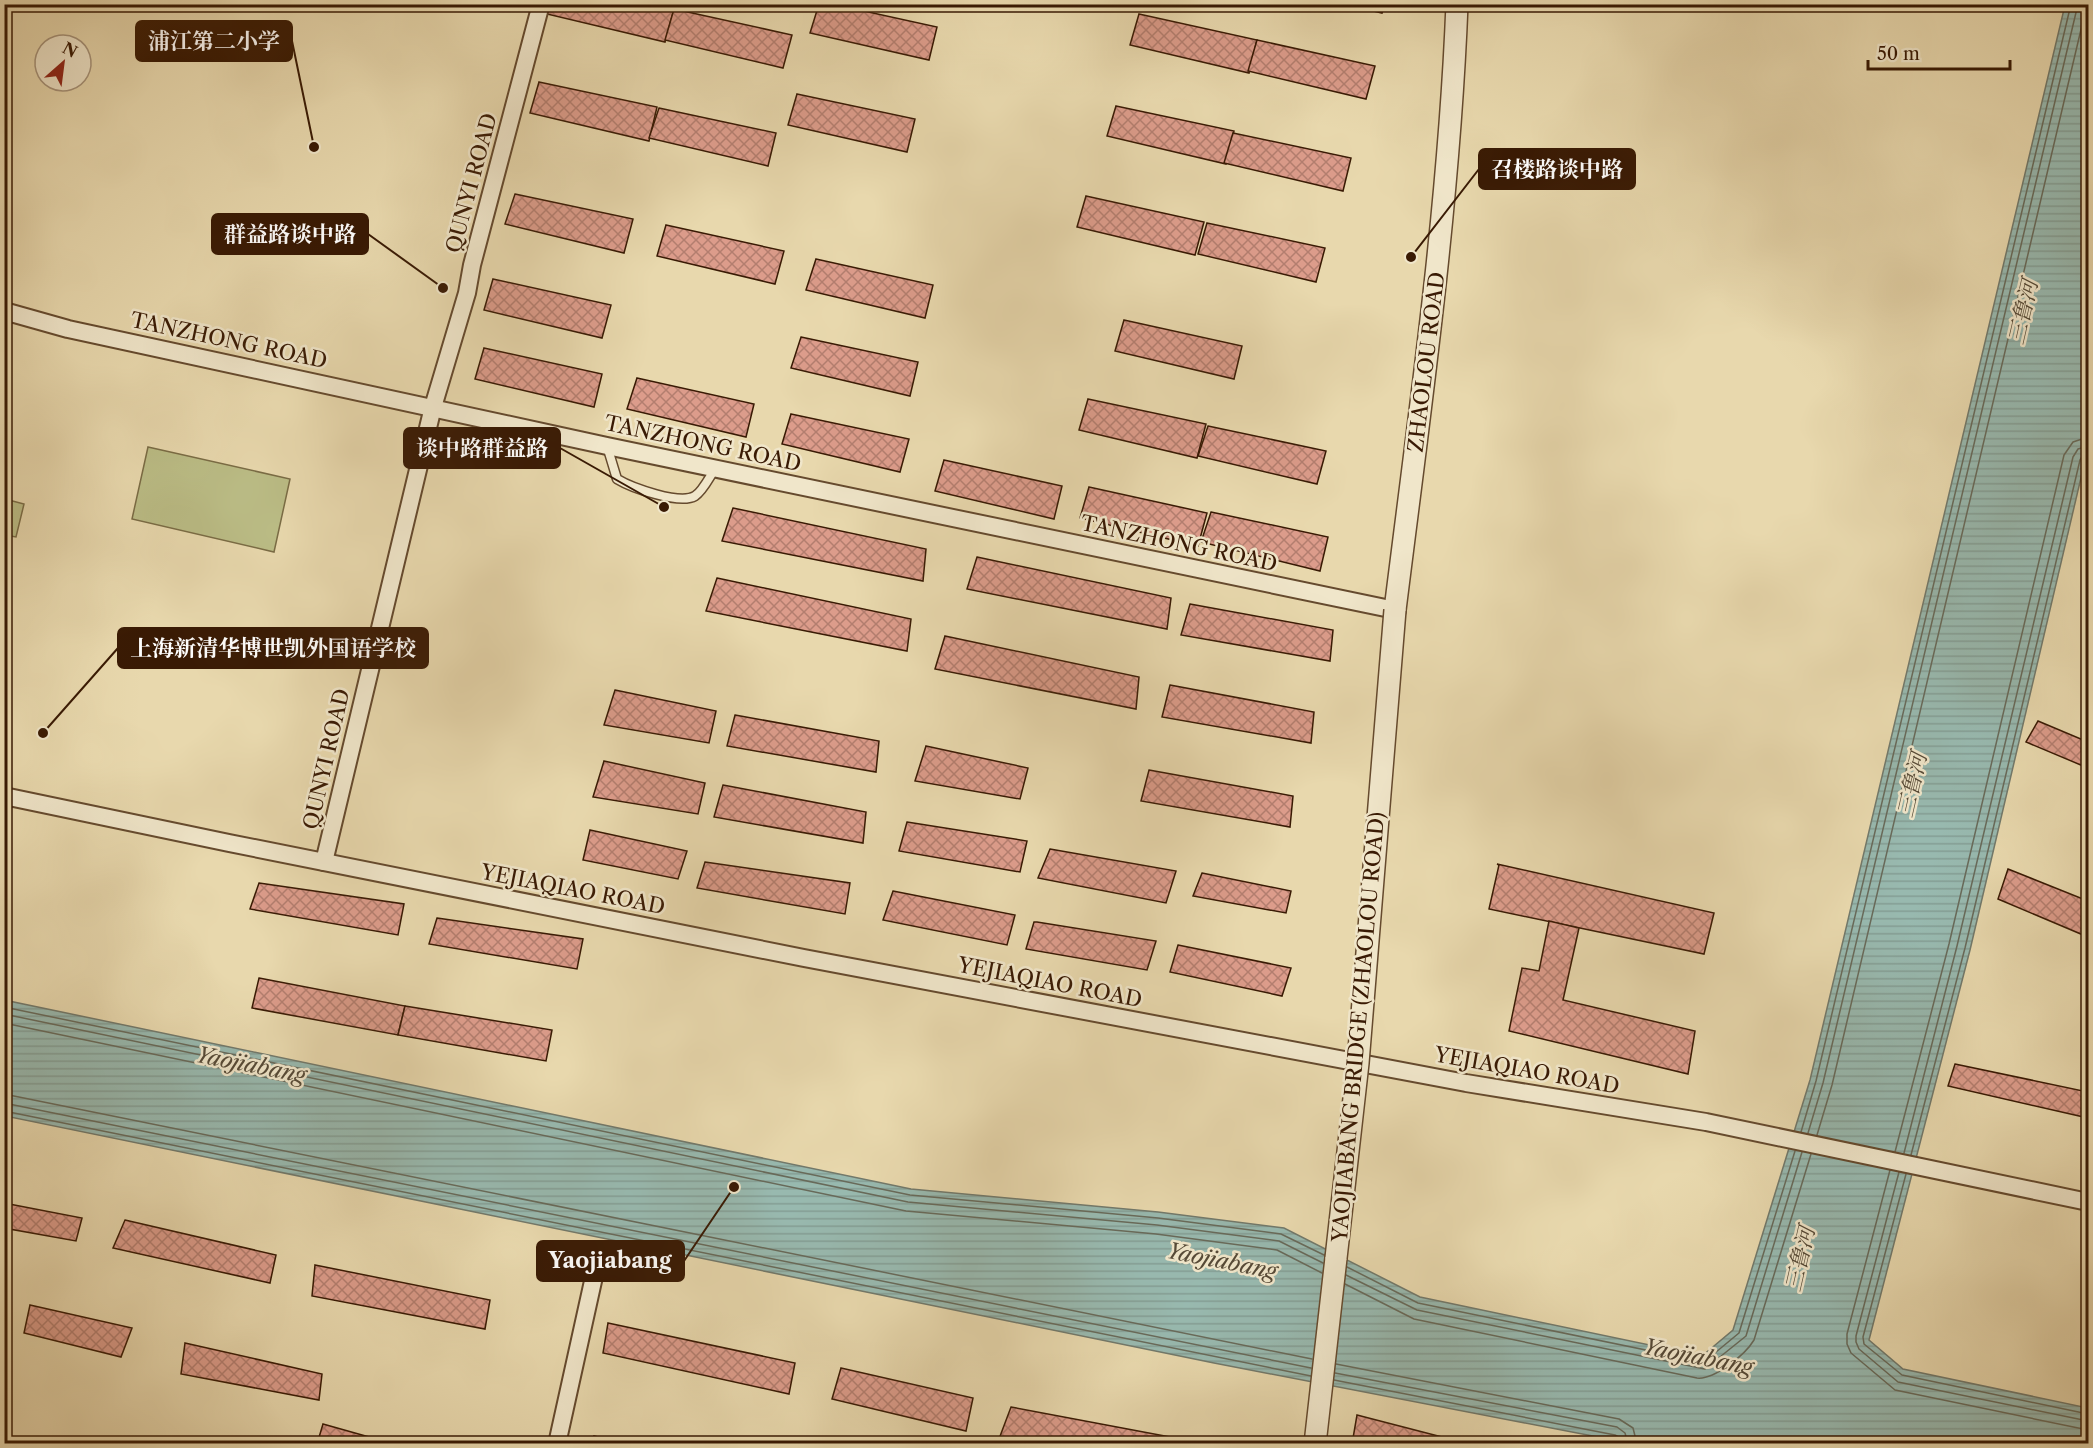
<svg xmlns="http://www.w3.org/2000/svg" width="2093" height="1448" font-family="'Libre Caslon Text','Noto Serif SC',serif">
	<style>
		.park { fill: #bbbd86; stroke: #7a6c45; stroke-width: 1.5 }
		.water { fill: url(#water-rules); stroke: #72796b; stroke-width: 1.5 }
		.lines { fill: none; stroke-linecap: round; stroke-linejoin: round }
		.shore { stroke: #686a5a; stroke-width: 1.5 }
		.building { fill: url(#building-cross-hatch); stroke: #391a04; stroke-width: 1.5 }
		.service-casing { stroke: #654a2e; stroke-width: 11 }
		.minor-casing { stroke: #654a2e; stroke-width: 20 }
		.tertiary-casing { stroke: #654a2e; stroke-width: 24 }
		.service { stroke: #f0e6ca; stroke-width: 8 }
		.minor { stroke: #f0e6ca; stroke-width: 16 }
		.tertiary { stroke: #f0e6ca; stroke-width: 21 }
		.tertiary-bridge-casing { stroke: #654a2e; stroke-width: 24; stroke-linecap: butt }
		.tertiary-bridge { stroke: #f0e6ca; stroke-width: 21 }
		.labels { text-anchor: middle; dominant-baseline: central; stroke-width: 5; stroke-linejoin: round; paint-order: stroke }
		.street-label { font-size: 21px; fill: #391a04; stroke: #f0e6ca }
		.water-label { font-size: 22px; font-style: italic; fill: #564a37; stroke: #f0e6ca }
		.leader { fill: none; stroke: #391a04; stroke-width: 2 }
		.callout-dot { fill: #391a04; stroke: #f0e6ca; stroke-width: 2 }
		.callout { fill: #391a04; stroke: #391a04; stroke-width: 2 }
		.callout-label { font-size: 22px; text-anchor: middle; font-weight: bold; fill: #fff }
	</style>
	<defs>
		<pattern id="water-rules" width="6" height="5" patternUnits="userSpaceOnUse" patternTransform="scale(1.5)"><rect width="6" height="5" fill="#98b9af"/><path d="M0 2.5h6" fill="none" stroke="#849e95"/></pattern>
		<pattern id="building-cross-hatch" width="8" height="8" patternUnits="userSpaceOnUse" patternTransform="scale(1.5)"><rect width="8" height="8" fill="#dc9c8b"/><path d="M0 0l8 8M0 8l8-8" fill="none" stroke="#b37e6f"/></pattern>
	</defs>
	<rect width="100%" height="100%" fill="#e8d8ad"/>
	<filter id="stains"><feTurbulence type="fractalNoise" baseFrequency=".00333" numOctaves="4"/><feColorMatrix values="0 0 0 0 .2 0 0 0 0 .09 0 0 0 0 .02 0 0 0 .5 -.17"/></filter>
	<radialGradient id="worn" r=".72"><stop offset=".6" stop-color="#630" stop-opacity="0"/><stop offset="1" stop-color="#630" stop-opacity=".3"/></radialGradient>
	<g class="park">
		<polygon points="148,447 290,479 274,552 132,519"/>
		<polygon points="5,499 24,504 16,537 5,535"/>
	</g>
	<polygon class="water" points="2065,5 2088,5 2088,448 1970,950 1869,1340 1903,1369 2088,1408 2088,1443 1629,1443 1214,1363 5,1116 4,1000 911,1189 1158,1212 1284,1228 1420,1297 1702,1356 1733,1330 1810,1080"/>
	<g class="lines">
		<g class="shore">
			<polyline points="4,1007 910,1195 1158,1218 1281,1234 1324,1255"/>
			<polyline points="4,1014 908,1202 1157,1225 1279,1241 1323,1263"/>
			<polyline points="4,1023 906,1211 1156,1234 1277,1250 1322,1273"/>
			<polyline points="4,1094 1312,1359"/>
			<polyline points="4,1103 1311,1368"/>
			<polyline points="4,1111 1311,1376"/>
			<polyline points="1801,1132 1816,1081 2071,4"/>
			<polyline points="1808,1133 1823,1083 2078,4"/>
			<polyline points="1817,1135 1832,1085 2087,4"/>
			<polyline points="1895,1152 1949,944 2064,455 2073,442 2088,437"/>
			<polyline points="1904,1153 1957,946 2073,457 2078,449 2088,446"/>
			<polyline points="1911,1155 1965,948 2080,460 2083,455 2088,454"/>
			<polyline points="1890,1170 1847,1334 1847,1344 1851,1353 1895,1390 2088,1430"/>
			<polyline points="1899,1172 1856,1336 1856,1342 1859,1349 1898,1382 2088,1421"/>
			<polyline points="1906,1174 1863,1337 1864,1344 1902,1375 2088,1414"/>
			<polyline points="1347,1267 1418,1303 1704,1362 1739,1333 1795,1151"/>
			<polyline points="1346,1275 1417,1310 1705,1369 1746,1336 1802,1152"/>
			<path d="M1345 1284 1414 1319 1697 1378C1714 1380 1745 1355 1754 1340L1811 1154"/>
			<polyline points="1336,1364 1619,1419 1633,1428 1637,1444"/>
			<polyline points="1335,1373 1617,1427 1625,1433 1628,1444"/>
			<polyline points="1334,1380 1615,1435 1620,1438 1621,1444"/>
		</g>
	</g>
	<g class="building">
		<polygon points="549,4 655,4 674,9 665,42 547,14"/>
		<polygon points="819,4 832,4 937,27 929,60 810,33"/>
		<polygon points="1345,4 1385,4 1382,13"/>
		<polygon points="674,9 792,35 783,68 665,40"/>
		<polygon points="1139,14 1257,40 1249,73 1130,45"/>
		<polygon points="1257,40 1375,66 1366,99 1248,71"/>
		<polygon points="539,82 657,107 649,141 530,113"/>
		<polygon points="797,94 915,119 907,152 788,125"/>
		<polygon points="1116,106 1234,131 1226,164 1107,136"/>
		<polygon points="659,108 776,133 768,166 649,138"/>
		<polygon points="1233,133 1351,158 1343,191 1224,163"/>
		<polygon points="515,194 633,219 624,253 505,224"/>
		<polygon points="1086,196 1204,222 1195,255 1077,227"/>
		<polygon points="1207,223 1325,248 1316,282 1198,254"/>
		<polygon points="666,225 784,251 775,284 657,256"/>
		<polygon points="816,259 933,285 925,318 806,290"/>
		<polygon points="493,279 611,305 602,338 484,310"/>
		<polygon points="1124,320 1242,346 1234,379 1115,351"/>
		<polygon points="801,337 918,362 910,396 791,368"/>
		<polygon points="484,348 602,374 594,407 475,379"/>
		<polygon points="637,378 754,404 746,437 627,409"/>
		<polygon points="1088,399 1206,424 1197,458 1079,430"/>
		<polygon points="791,414 909,439 900,472 782,444"/>
		<polygon points="1208,426 1326,451 1317,484 1198,456"/>
		<polygon points="944,460 1062,486 1054,519 935,491"/>
		<polygon points="1089,487 1207,513 1198,546 1080,518"/>
		<polygon points="733,508 926,549 923,581 722,541"/>
		<polygon points="1211,512 1328,537 1320,571 1201,542"/>
		<polygon points="977,557 1171,598 1167,629 967,589"/>
		<polygon points="717,578 911,619 907,651 706,611"/>
		<polygon points="1190,604 1333,630 1330,661 1181,635"/>
		<polygon points="945,636 1139,677 1136,709 935,669"/>
		<polygon points="1170,685 1314,712 1311,743 1162,717"/>
		<polygon points="615,690 716,711 709,743 604,725"/>
		<polygon points="735,715 879,741 876,772 727,746"/>
		<polygon points="2038,721 2088,742 2088,768 2026,742"/>
		<polygon points="926,746 1028,768 1020,799 915,781"/>
		<polygon points="604,761 705,783 698,814 593,797"/>
		<polygon points="1149,770 1293,796 1290,827 1141,801"/>
		<polygon points="723,785 866,812 863,843 714,817"/>
		<polygon points="907,822 1027,841 1020,872 899,851"/>
		<polygon points="590,830 687,851 678,879 583,860"/>
		<polygon points="1050,849 1176,871 1166,903 1038,878"/>
		<polygon points="705,862 850,883 845,914 697,888"/>
		<polygon points="1497,864 1714,913 1704,954 1489,909 1499,865"/>
		<polygon points="2008,869 2088,901 2088,937 1998,899"/>
		<polygon points="1202,873 1291,891 1286,913 1193,896"/>
		<polygon points="259,883 404,904 398,935 250,909"/>
		<polygon points="893,891 1015,915 1007,945 883,920"/>
		<polygon points="437,918 583,939 577,969 429,944"/>
		<polygon points="1549,921 1579,928 1563,1000 1695,1031 1688,1074 1509,1031 1522,968 1539,971"/>
		<polygon points="1034,922 1037,922 1156,941 1147,970 1026,949"/>
		<polygon points="1178,945 1291,968 1282,996 1170,972"/>
		<polygon points="259,978 405,1006 398,1035 252,1008"/>
		<polygon points="405,1006 552,1030 546,1061 398,1035"/>
		<polygon points="1955,1064 2088,1092 2088,1118 1948,1086"/>
		<polygon points="4,1203 82,1218 76,1241 4,1228"/>
		<polygon points="125,1220 276,1255 270,1283 113,1248"/>
		<polygon points="315,1265 490,1300 485,1329 312,1296"/>
		<polygon points="30,1305 132,1328 121,1357 24,1333"/>
		<polygon points="608,1323 795,1363 789,1394 603,1353"/>
		<polygon points="185,1343 322,1374 319,1400 181,1374"/>
		<polygon points="841,1368 973,1398 966,1431 832,1399"/>
		<polygon points="1011,1407 1202,1443 1028,1444 999,1439"/>
		<polygon points="1357,1415 1469,1444 1352,1444"/>
		<polygon points="323,1424 394,1444 317,1444"/>
		<polygon points="594,1436 628,1444 592,1444"/>
	</g>
	<g class="lines">
		<g class="service-casing">
			<path id="service" d="M607 446 617 479C632 488 680 505 695 496 703 491 710 476 715 469"/>
		</g>
		<g class="minor-casing">
			<g id="minor">
				<polyline points="4,311 68,329 607,446 1395,610"/>
				<polyline points="4,796 229,843 804,958 1466,1083 1706,1122 2088,1202"/>
				<polyline points="324,862 433,407 467,293 472,265 541,4"/>
				<polyline points="557,1444 599,1254"/>
			</g>
		</g>
		<g class="tertiary-casing">
			<g id="tertiary">
				<path d="M1395 610C1420 409 1449 208 1457 4"/>
				<polyline points="1315,1444 1336,1258"/>
			</g>
		</g>
		<use href="#service" class="service"/>
		<use href="#minor" class="minor"/>
		<use href="#tertiary" class="tertiary"/>
		<g class="tertiary-bridge-casing">
			<polyline id="tertiary-bridge" points="1336,1258 1358,1063 1395,610"/>
		</g>
		<use href="#tertiary-bridge" class="tertiary-bridge"/>
	</g>
	<g class="labels">
		<g class="street-label">
			<text transform="translate(471 183) rotate(-75)">QUNYI ROAD</text>
			<text transform="translate(229 340) rotate(12)">TANZHONG ROAD</text>
			<text transform="translate(1426 362) rotate(-83)">ZHAOLOU ROAD</text>
			<text transform="translate(703 443) rotate(12)">TANZHONG ROAD</text>
			<text transform="translate(1179 543) rotate(12)">TANZHONG ROAD</text>
			<text transform="translate(326 759) rotate(-77)">QUNYI ROAD</text>
			<text transform="translate(573 889) rotate(11)">YEJIAQIAO ROAD</text>
			<text transform="translate(1050 982) rotate(11)">YEJIAQIAO ROAD</text>
			<text transform="translate(1358 1027) rotate(-85)">YAOJIABANG BRIDGE (ZHAOLOU ROAD)</text>
			<text transform="translate(1527 1070) rotate(10)">YEJIAQIAO ROAD</text>
		</g>
		<g class="water-label">
			<text transform="translate(2023 312) rotate(-77)">三鲁河</text>
			<text transform="translate(1912 785) rotate(-77)">三鲁河</text>
			<text transform="translate(251 1065) rotate(11)">Yaojiabang</text>
			<text transform="translate(1800 1259) rotate(-77)">三鲁河</text>
			<text transform="translate(1222 1261) rotate(11)">Yaojiabang</text>
			<text transform="translate(1698 1357) rotate(11)">Yaojiabang</text>
		</g>
	</g>
	<path class="leader" d="M314 147L292 41M1411 257L1479 169M443 288L368 234M664 507L560 448M43 733L118 648M734 1187L684 1261"/>
	<g class="callout-dot">
		<circle cx="314" cy="147" r="6"/>
		<circle cx="1411" cy="257" r="6"/>
		<circle cx="443" cy="288" r="6"/>
		<circle cx="664" cy="507" r="6"/>
		<circle cx="43" cy="733" r="6"/>
		<circle cx="734" cy="1187" r="6"/>
	</g>
	<g class="callout">
		<rect x="136" y="21" width="156" height="40" rx="6"/>
		<rect x="1479" y="149" width="156" height="40" rx="6"/>
		<rect x="212" y="214" width="156" height="40" rx="6"/>
		<rect x="404" y="428" width="156" height="40" rx="6"/>
		<rect x="118" y="628" width="310" height="40" rx="6"/>
		<rect x="537" y="1241" width="147" height="40" rx="6"/>
	</g>
	<g class="callout-label">
		<text x="214" y="49">浦江第二小学</text>
		<text x="1557" y="177">召楼路谈中路</text>
		<text x="290" y="242">群益路谈中路</text>
		<text x="482" y="456">谈中路群益路</text>
		<text x="273" y="656">上海新清华博世凯外国语学校</text>
		<text x="610" y="1268">Yaojiabang</text>
	</g>
	<rect width="2093" height="1448" fill="none" stroke="#e8d8ad" stroke-width="24"/>
	<rect x="6" y="6" width="2081" height="1436" fill="none" stroke="#391a04" stroke-width="3"/>
	<rect x="12" y="12" width="2069" height="1424" fill="none" stroke="#391a04" stroke-width="1.5"/>
	<g transform="translate(63 63) rotate(28)"><circle r="28" fill="#f0e6ca" stroke="#a7947b" stroke-width="1.5"/>
	<path d="M0-4.5L10 22L0 15L-10 22Z" fill="#8f2418"/>
	<text y="-9" font-size="16" font-weight="bold" text-anchor="middle" fill="#391a04">N</text>
	</g>
	<path d="M1868 60v9h142v-9" fill="none" stroke="#391a04" stroke-width="3"/>
	<text x="1877" y="60" font-size="18" fill="#391a04" stroke="#f0e6ca" stroke-width="4.5" paint-order="stroke">50 m</text>
	<rect width="100%" height="100%" filter="url(#stains)"/>
	<rect width="100%" height="100%" fill="url(#worn)"/>
</svg>
